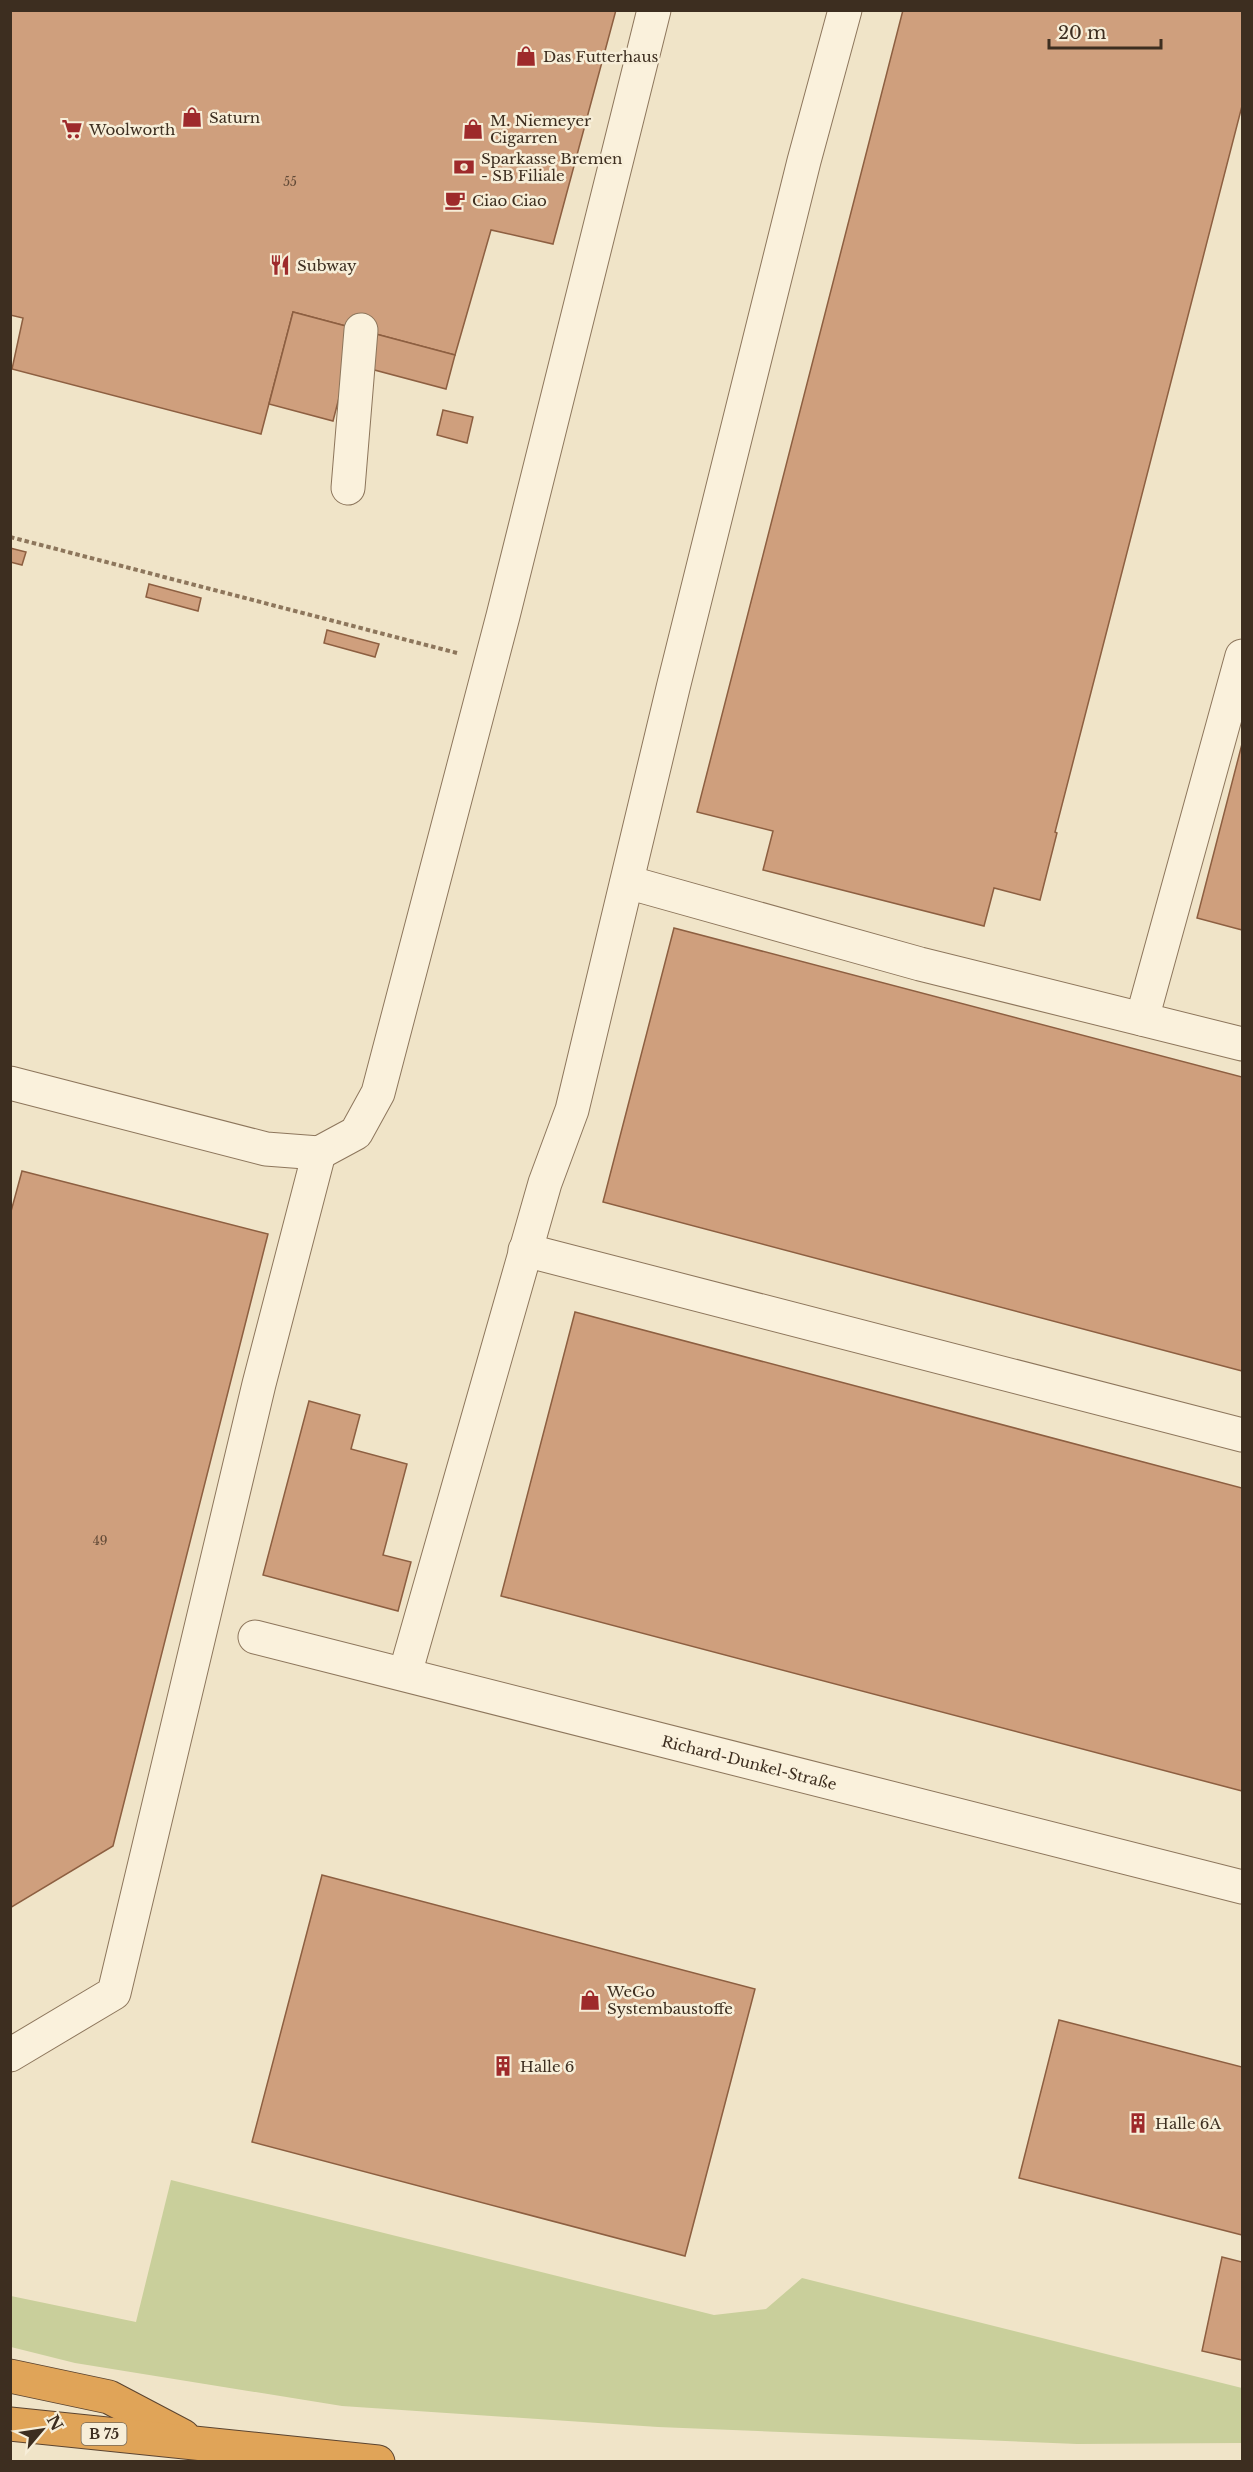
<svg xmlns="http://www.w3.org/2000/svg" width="1253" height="2472" font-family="'Libre Baskerville',serif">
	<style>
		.green { fill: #c9cf9b }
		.building { fill: #cf9f7d; stroke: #8d5f41; stroke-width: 1.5 }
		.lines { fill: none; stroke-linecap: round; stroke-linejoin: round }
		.minor-casing { stroke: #8d765c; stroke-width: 35 }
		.highway-casing { stroke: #5b4430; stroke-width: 35 }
		.path { stroke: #8d765c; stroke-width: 4; stroke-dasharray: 4.5 3; stroke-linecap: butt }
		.minor { stroke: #faf1dc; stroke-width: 33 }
		.highway { stroke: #e0a458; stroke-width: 33 }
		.labels { text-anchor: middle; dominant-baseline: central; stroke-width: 5; stroke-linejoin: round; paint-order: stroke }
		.number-label { font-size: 12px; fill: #624a37 }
		.shield { fill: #f7eed8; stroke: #756857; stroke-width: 1.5 }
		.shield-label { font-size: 14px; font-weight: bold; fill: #3d2e20 }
		.poi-label { font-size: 15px; fill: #3d2e20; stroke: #f7eed8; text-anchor: start }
		.street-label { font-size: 15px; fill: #3d2e20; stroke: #f7eed8 }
	</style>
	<rect width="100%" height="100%" fill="#f0e4c8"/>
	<polygon class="green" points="171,2180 714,2315 766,2309 802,2278 1242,2388 1242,2443 1077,2444 658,2427 342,2406 75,2363 11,2347 11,2296 136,2322"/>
	<g class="building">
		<polygon points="10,10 616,10 553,244 491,230 455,355 293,312 261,434 12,369 23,318 10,315"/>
		<polygon points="903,10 1242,10 1242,106 1055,832 1057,833 1040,900 994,888 984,926 763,870 773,831 697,812"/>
		<polygon points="293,312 455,355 446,389 348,363 333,421 269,404"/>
		<polygon points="443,410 473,417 467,443 437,435"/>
		<polygon points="10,548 26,552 22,565 10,562"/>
		<polygon points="149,584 201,598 198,611 146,597"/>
		<polygon points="327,630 379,644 375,657 324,643"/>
		<polygon points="1242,744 1242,930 1197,918"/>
		<polygon points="674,928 1242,1077 1242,1371 603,1202"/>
		<polygon points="22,1171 268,1234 113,1846 10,1908 10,1215"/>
		<polygon points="575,1312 1242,1488 1242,1791 501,1596"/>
		<polygon points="309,1401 360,1415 351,1449 407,1464 383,1555 411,1562 398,1611 263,1575"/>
		<polygon points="322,1875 755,1989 685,2256 252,2142"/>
		<polygon points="1059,2020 1242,2067 1242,2235 1019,2178"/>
		<polygon points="1222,2257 1242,2262 1242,2360 1202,2351"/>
	</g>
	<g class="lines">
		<g class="minor-casing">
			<g id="minor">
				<polyline points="348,488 361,330"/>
				<polyline points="627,882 920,964 1242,1044"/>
				<polyline points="1142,1019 1242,656"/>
				<polyline points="10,1083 266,1149 319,1153 356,1133 378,1093 503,616 654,10"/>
				<polyline points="525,1250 1242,1435"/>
				<path id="s1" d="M255 1637 1242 1887"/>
				<polyline points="405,1674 545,1183 572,1110 673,688 804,161 845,10"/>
				<polyline points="10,2055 114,1993 259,1384 319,1153"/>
			</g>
		</g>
		<g class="highway-casing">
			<g id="highway">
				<polyline points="10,2376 109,2397 183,2436"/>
				<polyline points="10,2424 378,2462"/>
			</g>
		</g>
		<polyline class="path" points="10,537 457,653"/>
		<use href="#minor" class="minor"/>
		<use href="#highway" class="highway"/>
	</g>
	<defs>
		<g id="shop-bare" transform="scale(1.62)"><path d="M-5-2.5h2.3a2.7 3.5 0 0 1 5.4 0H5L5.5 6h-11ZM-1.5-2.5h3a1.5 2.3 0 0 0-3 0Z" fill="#9e2a2b" stroke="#f7eed8" stroke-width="2.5" paint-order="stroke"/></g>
		<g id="supermarket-bare" transform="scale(1.62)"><path d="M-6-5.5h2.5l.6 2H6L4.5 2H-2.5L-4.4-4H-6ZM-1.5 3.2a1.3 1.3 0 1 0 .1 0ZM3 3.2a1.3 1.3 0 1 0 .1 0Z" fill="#9e2a2b" stroke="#f7eed8" stroke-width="2.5" paint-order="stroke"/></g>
		<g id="bank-bare" transform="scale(1.62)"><path d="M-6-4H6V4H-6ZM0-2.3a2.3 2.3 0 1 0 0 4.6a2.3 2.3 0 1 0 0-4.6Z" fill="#9e2a2b" stroke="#f7eed8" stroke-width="2.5" paint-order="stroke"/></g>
		<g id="cafe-bare" transform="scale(1.62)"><path d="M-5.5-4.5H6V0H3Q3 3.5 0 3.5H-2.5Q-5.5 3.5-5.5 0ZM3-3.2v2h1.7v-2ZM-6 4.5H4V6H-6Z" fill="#9e2a2b" stroke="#f7eed8" stroke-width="2.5" paint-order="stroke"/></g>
		<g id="restaurant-bare" transform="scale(1.62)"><path d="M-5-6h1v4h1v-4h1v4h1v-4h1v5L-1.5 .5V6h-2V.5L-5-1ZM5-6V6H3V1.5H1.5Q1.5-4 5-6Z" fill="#9e2a2b" stroke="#f7eed8" stroke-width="2.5" paint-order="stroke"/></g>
		<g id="building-bare" transform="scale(1.62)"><path d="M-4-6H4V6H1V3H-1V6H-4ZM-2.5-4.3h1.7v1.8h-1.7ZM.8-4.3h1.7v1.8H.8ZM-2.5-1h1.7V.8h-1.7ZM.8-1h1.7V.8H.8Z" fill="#9e2a2b" stroke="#f7eed8" stroke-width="2.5" paint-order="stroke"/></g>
	</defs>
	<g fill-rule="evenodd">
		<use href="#shop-bare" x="526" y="56"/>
		<use href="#shop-bare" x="192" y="117"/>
		<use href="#supermarket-bare" x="72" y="129"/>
		<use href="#shop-bare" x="473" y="129"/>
		<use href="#bank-bare" x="464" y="167"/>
		<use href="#cafe-bare" x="455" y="200"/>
		<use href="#restaurant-bare" x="280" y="265"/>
		<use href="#shop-bare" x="590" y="2000"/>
		<use href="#building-bare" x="503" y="2066"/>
		<use href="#building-bare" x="1138" y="2123"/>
	</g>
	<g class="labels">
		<g class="number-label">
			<text x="290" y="181">55</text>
			<text x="100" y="1540">49</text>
		</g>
		<rect class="shield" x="81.5" y="2423" width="45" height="22" rx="4.5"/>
		<g class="shield-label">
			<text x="104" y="2434">B 75</text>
		</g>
		<g class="poi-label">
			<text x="543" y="56">Das Futterhaus</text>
			<text x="209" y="117">Saturn</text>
			<text x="490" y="120">M. Niemeyer<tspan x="490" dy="17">Cigarren</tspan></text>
			<text x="89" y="129">Woolworth</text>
			<text x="481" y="158">Sparkasse Bremen<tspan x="481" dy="17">- SB Filiale</tspan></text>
			<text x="472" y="200">Ciao Ciao</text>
			<text x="297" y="265">Subway</text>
			<text x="607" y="1991">WeGo<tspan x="607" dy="17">Systembaustoffe</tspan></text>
			<text x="520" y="2066">Halle 6</text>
			<text x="1155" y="2123">Halle 6A</text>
		</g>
		<g class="street-label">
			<text stroke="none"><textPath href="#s1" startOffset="510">Richard-Dunkel-Straße</textPath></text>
		</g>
	</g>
	<rect width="1253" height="2472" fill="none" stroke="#3d2e20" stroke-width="24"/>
	<g transform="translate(42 2430) rotate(61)" stroke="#f7eed8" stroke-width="4.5" paint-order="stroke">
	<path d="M0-4.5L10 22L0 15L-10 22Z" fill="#3d2e20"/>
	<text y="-9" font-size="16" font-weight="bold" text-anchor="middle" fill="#3d2e20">N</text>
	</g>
	<path d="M1049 39v9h112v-9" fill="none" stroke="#3d2e20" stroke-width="3"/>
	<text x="1058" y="39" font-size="18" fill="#3d2e20" stroke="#f7eed8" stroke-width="4.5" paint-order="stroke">20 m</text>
</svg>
